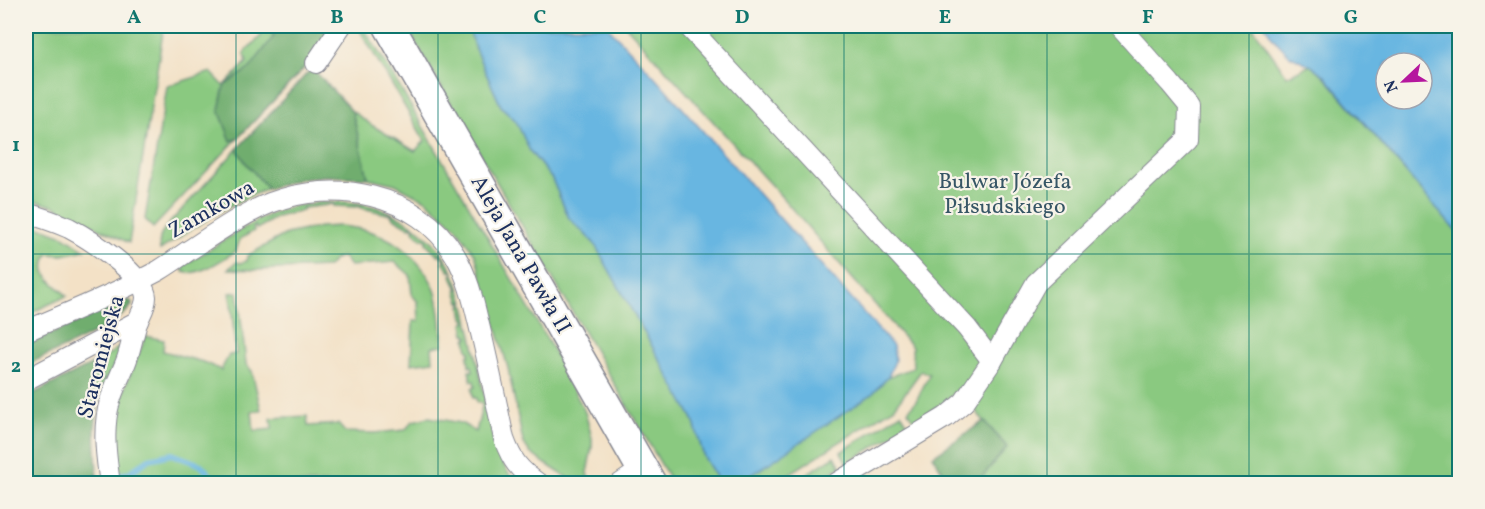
<svg xmlns="http://www.w3.org/2000/svg" width="1485" height="509" font-family="Vollkorn,serif">
	<style>
		.green { fill: #8ac980; stroke: #527c6f; stroke-width: 1.5 }
		.forest { fill: #6fad6e; stroke: #456e66; stroke-width: 1.5 }
		.water { fill: #67b6e1; stroke: #4172a0; stroke-width: 1.5; fill-rule: evenodd }
		.lines { fill: none; stroke-linecap: round; stroke-linejoin: round }
		.stream { stroke: #67b6e1; stroke-width: 6 }
		.street-casing { stroke: #878892; stroke-width: 22 }
		.primary-casing { stroke: #878892; stroke-width: 33 }
		.street { stroke: #fff; stroke-width: 20 }
		.primary { stroke: #fff; stroke-width: 30 }
		.grid { fill: none; stroke: #0f766e; stroke-width: 1.5; stroke-opacity: 0.55 }
		.labels { text-anchor: middle; dominant-baseline: central; stroke-width: 4.5; stroke-linejoin: round; paint-order: stroke }
		.park-label { font-size: 22px; fill: #375666; stroke: #f7f3e8 }
		.street-label { font-size: 22px; fill: #1b2f5e; stroke: #f7f3e8 }
		.neatline { fill: none; stroke: #0f766e; stroke-width: 2 }
		.grid-label { font-size: 20px; text-anchor: middle; font-weight: bold; fill: #0f766e }
	</style>
	<rect width="100%" height="100%" fill="#f7f3e8"/>
	<filter id="ink" filterUnits="userSpaceOnUse"><feTurbulence type="fractalNoise" baseFrequency=".0167" numOctaves="2"/><feDisplacementMap in="SourceGraphic" scale="12" xChannelSelector="R" yChannelSelector="G"/><feConvolveMatrix kernelMatrix="1 2 1 2 8 2 1 2 1" color-interpolation-filters="sRGB"/></filter>
	<filter id="wash" filterUnits="userSpaceOnUse"><feTurbulence type="fractalNoise" baseFrequency=".008" numOctaves="4" result="noise"/><feDisplacementMap in="SourceGraphic" scale="24" xChannelSelector="R" yChannelSelector="G"/><feGaussianBlur stdDeviation="1.35" result="paint"/><feColorMatrix in="noise" values="0 0 0 0 0 0 0 0 0 0 0 0 0 0 0 0 0 1.4 0 .05"/><feComposite in="paint" operator="in"/></filter>
	<g filter="url(#wash)">
		<rect width="100%" height="100%" fill="#f3e1c6"/>
		<g class="green">
			<polygon points="26,26 164,26 129,243 54,206 26,199"/>
			<polygon points="255,26 326,26 308,64 153,228 145,219 167,86 211,72 224,86 247,62 244,53 262,35"/>
			<polygon points="362,26 385,62 551,346 585,412 592,438 592,447 587,473 590,483 584,483 571,480 546,464 530,453 523,442 508,368 475,254 456,227 426,200 395,184 368,178 352,111 373,126 415,151 425,141 358,27"/>
			<polygon points="406,26 468,26 476,51 501,106 516,120 530,151 552,179 569,218 594,243 693,419 704,457 718,480 728,483 672,483 443,90"/>
			<polygon points="626,26 1252,26 1287,76 1310,65 1323,75 1459,235 1459,483 977,483 1007,447 957,390 950,398 915,422 908,411 916,401 928,377 929,374 921,371 895,407 775,483 738,483 872,394 888,377 913,368 912,347 780,195"/>
			<path d="M237 149 246 163 268 189C229 202 195 228 160 250 158 241 160 236 165 228Z"/>
			<path d="M322 202C335 202 350 201 363 204 400 211 436 236 452 270 462 291 467 314 472 336 477 360 482 384 487 408 493 435 497 462 516 483L121 484C117 465 114 446 116 427 118 397 135 364 146 336L164 340 163 351 203 362 221 370 229 355 236 354 230 293 238 292 246 364 252 371 261 410 252 411 254 431 272 429 271 418 307 416 308 426 338 424 345 432 374 433 405 430 413 421 429 417 461 423 476 432 483 403 477 402 476 398H473L472 388 475 387 474 381H471L469 371H473L472 366H469L468 355H470V351L468 350 466 339 468 338 467 334H465L463 323 466 322 465 318H463L461 306H462V302H460L456 290 458 289 451 275 453 274 452 271H449L443 262 445 261 440 254 438 255 426 243 427 241 424 238 422 239 413 230 414 228 410 226 409 227 392 217V215L388 213 387 214 362 208 358 206 357 207 334 206V204H330L328 205 303 208V210L277 217 257 229 255 226 253 227 254 231 240 239 236 251C223 259 199 277 183 272L184 265C216 247 246 223 281 210 294 205 309 204 322 202Z"/>
			<path d="M26 222 64 236 85 250 63 255 48 254C37 276 54 282 67 296L26 315Z"/>
			<path d="M341 226C351 227 362 229 372 232 398 240 425 264 435 290 441 307 441 327 443 345L432 347 433 361 411 364 413 321H419L418 302 412 295 410 275 395 262 350 266 343 257 336 258 328 267 256 270 228 269 237 262 240 263 247 261V256L286 234 320 227Z"/>
			<polygon points="121,346 123,349 105,382 95,364"/>
			<polygon points="901,413 909,426 847,463 841,452"/>
			<polygon points="835,456 841,467 812,483 792,483"/>
		</g>
		<g class="forest">
			<polygon points="267,26 326,26 329,33 308,64 238,138 231,141 219,110 224,86 250,68 274,36"/>
			<polygon points="312,68 352,111 368,178 325,176 299,179 268,189 246,163 237,149"/>
			<path d="M127 300 131 301 132 305C117 327 51 353 26 365V345Z"/>
			<polygon points="95,363 105,382 98,406 95,428 97,475 88,479 63,477 54,483 26,484 26,397"/>
			<polygon points="984,421 1007,447 977,483 940,483 947,479 933,456"/>
		</g>
		<g class="water">
			<polygon points="468,26 607,26 655,77 893,346 895,361 888,377 872,394 747,478 738,483 728,483 718,480 704,457 693,419 594,243 569,218 552,179 530,151 516,121 501,106 476,51"/>
			<path d="M1265 26H1459V235L1324 75 1310 65 1289 55 1273 38ZM1386 63H1422V99H1386Z"/>
		</g>
		<g class="lines">
			<g class="stream">
				<polyline points="61,484 64,481 90,482 129,473 149,459 172,454 201,465 218,484"/>
				<polyline points="712,484 718,480"/>
			</g>
		</g>
	</g>
	<g filter="url(#ink)">
		<g class="lines">
			<g class="street-casing">
				<g id="street">
					<polyline points="688,26 967,328 992,361"/>
					<polyline points="316,63 341,26"/>
					<path d="M26 213C40 217 55 222 69 228 88 238 145 275 146 297 146 307 140 315 137 323 133 335 131 347 127 359 122 373 114 387 110 401 102 428 106 456 110 484"/>
					<path d="M26 331C70 312 115 294 158 271 168 265 178 258 188 251 214 234 241 215 270 203 334 178 418 193 455 255 470 280 475 309 482 337 490 371 497 405 504 439 512 461 519 470 539 484"/>
					<polyline points="26,380 138,321"/>
					<polyline points="620,484 642,469"/>
					<polyline points="835,484 946,417 964,402 992,361 1036,283 1188,139 1189,106 1170,83 1119,26"/>
				</g>
			</g>
			<g class="primary-casing">
				<polyline id="primary" points="389,26 651,484"/>
			</g>
			<use href="#street" class="street"/>
			<use href="#primary" class="primary"/>
		</g>
	</g>
	<path class="grid" d="M236 26V484M438 26V484M641 26V484M844 26V484M1047 26V484M1249 26V484M26 254H1460"/>
	<g class="labels">
		<g class="park-label">
			<text x="1005" y="182">Bulwar Józefa<tspan x="1005" dy="25">Piłsudskiego</tspan></text>
		</g>
		<g class="street-label">
			<text transform="translate(212 210) rotate(-30)">Zamkowa</text>
			<text transform="translate(520 255) rotate(60)">Aleja Jana Pawła II</text>
			<text transform="translate(102 357) rotate(-75)">Staromiejska</text>
		</g>
	</g>
	<rect width="1485" height="509" fill="none" stroke="#f7f3e8" stroke-width="66"/>
	<g transform="translate(1404 81) rotate(247)"><circle r="28" fill="#f7f3e8" stroke="#9fa5b1" stroke-width="1.5"/>
	<path d="M0-4.5L10 22L0 15L-10 22Z" fill="#b5179e"/>
	<text y="-9" font-size="16" font-weight="bold" text-anchor="middle" fill="#1b2f5e">N</text>
	</g>
	<rect x="33" y="33" width="1419" height="443" class="neatline"/>
	<g class="grid-label">
		<text x="134" y="23">A</text>
		<text x="337" y="23">B</text>
		<text x="540" y="23">C</text>
		<text x="742" y="23">D</text>
		<text x="945" y="23">E</text>
		<text x="1148" y="23">F</text>
		<text x="1351" y="23">G</text>
		<text x="16" y="151">1</text>
		<text x="16" y="372">2</text>
	</g>
</svg>
